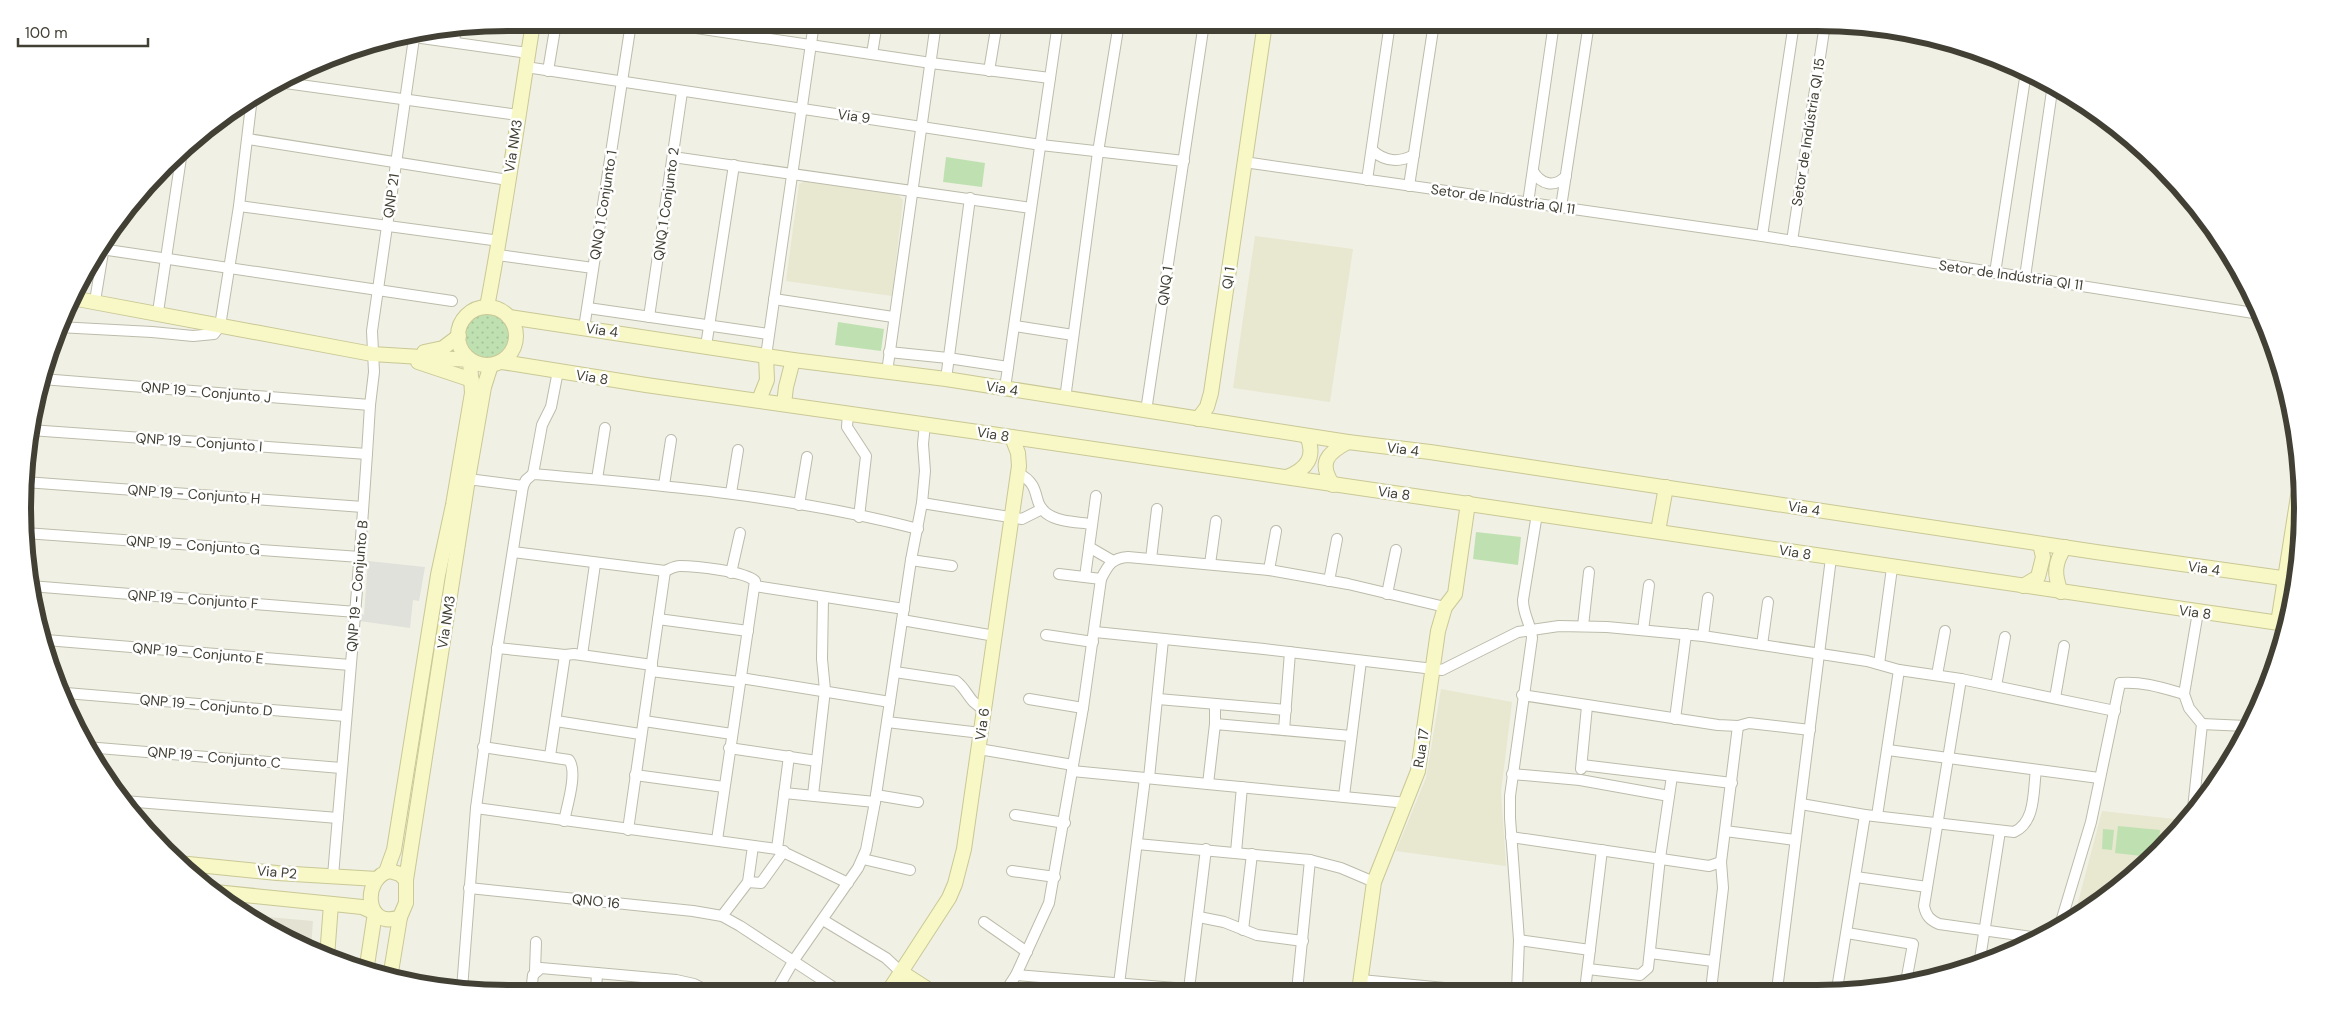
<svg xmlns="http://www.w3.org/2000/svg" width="2325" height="1016" font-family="'DM Sans',sans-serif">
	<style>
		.residential { fill: #e4e3d3 }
		.education { fill: #e8e7d0 }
		.grass { fill: url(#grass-dots) }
		.pitch { fill: #bfe1b1 }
		.parking { fill: #e1e1dc }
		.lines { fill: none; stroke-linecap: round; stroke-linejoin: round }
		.street-casing { stroke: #bdbcab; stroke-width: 12 }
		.secondary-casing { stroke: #c9c896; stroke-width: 16 }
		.street { stroke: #fff; stroke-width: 10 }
		.secondary { stroke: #f8f8c6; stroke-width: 14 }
		.labels { text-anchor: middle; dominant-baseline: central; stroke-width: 5; stroke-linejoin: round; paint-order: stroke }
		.street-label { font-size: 14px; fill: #424035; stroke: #fff }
		.rim { fill: none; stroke: #424035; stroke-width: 6 }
	</style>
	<defs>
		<pattern id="grass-dots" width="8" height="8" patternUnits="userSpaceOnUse" patternTransform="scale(1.25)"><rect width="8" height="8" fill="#bfe1b1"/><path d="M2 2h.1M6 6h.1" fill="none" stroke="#a5c299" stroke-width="1.8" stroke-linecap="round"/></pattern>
	</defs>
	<rect width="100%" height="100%" fill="#f0f0e4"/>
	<polygon class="residential" points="246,915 313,921 311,949 266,929"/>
	<g class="education">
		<polygon points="808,180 897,194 903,200 892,296 786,281 799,184"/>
		<polygon points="1255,236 1353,249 1330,402 1233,388"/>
		<polygon points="1441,689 1512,702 1501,792 1506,866 1396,851 1426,778"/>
		<polygon points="2102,811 2183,820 2137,873 2075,914"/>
	</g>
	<circle class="grass" cx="487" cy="336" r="23"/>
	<g class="pitch">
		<polygon points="946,157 985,163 982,187 943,182"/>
		<polygon points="838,322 884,329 881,351 835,345"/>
		<polygon points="1476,532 1521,537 1518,565 1473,559"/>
		<polygon points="2118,826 2160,830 2158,849 2151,857 2115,853"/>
		<polygon points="2103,829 2114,830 2112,850 2102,849"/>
	</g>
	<polygon class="parking" points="368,561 425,567 419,601 413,600 410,628 359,621 360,613 364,615"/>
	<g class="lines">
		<g class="street-casing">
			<g id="street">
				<polyline points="663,23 931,63 1050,78"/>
				<polyline points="400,35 528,53"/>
				<polyline points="752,35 754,23"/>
				<polyline points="454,42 456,28"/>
				<polyline points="872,54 877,23"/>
				<polyline points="526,67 1041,145 1184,161"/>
				<polyline points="548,71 556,23"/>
				<polyline points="989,71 997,23"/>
				<polyline points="278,82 518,115"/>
				<polyline points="248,139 508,180"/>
				<path d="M1372 150C1385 162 1398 163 1414 155"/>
				<polyline points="673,157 1031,208"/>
				<polyline points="1244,162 1762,236 2260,314"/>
				<path d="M1533 171C1541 185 1555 188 1566 176"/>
				<polyline points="1367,180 1390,23"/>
				<polyline points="1409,186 1434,23"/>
				<polyline points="1528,203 1554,23"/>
				<polyline points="239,206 500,241"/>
				<polyline points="1561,207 1589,23"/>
				<polyline points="1762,236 1794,23"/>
				<polyline points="1792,241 1825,24"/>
				<polyline points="101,249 452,301"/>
				<polyline points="498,255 593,268"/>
				<polyline points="1995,273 2026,72"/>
				<polyline points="2025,277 2053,84"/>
				<polyline points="774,299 893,317"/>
				<polyline points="95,301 104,246"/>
				<polyline points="588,308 768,334"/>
				<polyline points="158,312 182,151"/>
				<polyline points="649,317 682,92"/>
				<polyline points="1015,326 1073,335"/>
				<polyline points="58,327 152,332 193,336 214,334 220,326 239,206 252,97"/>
				<polyline points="584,328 631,23"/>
				<polyline points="706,346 734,165"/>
				<polyline points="889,352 948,358 1008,367"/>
				<polyline points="766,356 814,23"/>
				<polyline points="887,372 936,23"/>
				<polyline points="42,379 370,405"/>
				<polyline points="946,379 970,198"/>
				<polyline points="1005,388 1058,23"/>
				<polyline points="1065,399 1098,152 1119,23"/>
				<polyline points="1146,411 1204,23"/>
				<polyline points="848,413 847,427 866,456 859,517"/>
				<polyline points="30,430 367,454"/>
				<path d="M1018 473C1043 486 1031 501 1046 513 1057 522 1078 522 1091 524"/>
				<polyline points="533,474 542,425 551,407 558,371"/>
				<polyline points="468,479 523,486"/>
				<polyline points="597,479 605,428"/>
				<polyline points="25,482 363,507"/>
				<polyline points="664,485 671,440"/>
				<polyline points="731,493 738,450"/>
				<polyline points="922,503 1022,519 1042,509"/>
				<polyline points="799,505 807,457"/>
				<polyline points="25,533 360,557"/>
				<polyline points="1089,547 1113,561"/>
				<path d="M513 552 665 571C670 569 674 566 680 566 695 566 744 571 755 581L717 840"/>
				<polyline points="1151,559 1157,509"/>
				<polyline points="911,560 952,566"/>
				<polyline points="1210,564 1216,521"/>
				<polyline points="1269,570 1276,531"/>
				<polyline points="731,573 740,533"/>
				<polyline points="1059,574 1101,579"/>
				<polyline points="1085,577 1096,496"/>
				<polyline points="1329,581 1337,539"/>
				<polyline points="30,586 356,612"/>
				<polyline points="755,586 904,609"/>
				<polyline points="1387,594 1396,550"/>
				<polyline points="658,619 748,631"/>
				<polyline points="902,620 995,636"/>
				<polyline points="1583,626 1589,572"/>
				<polyline points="1643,630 1649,585"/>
				<polyline points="1095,632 1264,649 1442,670 1518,632 1559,626 1607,627 1703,636 1867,661 1899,670 1961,679 2115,711"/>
				<polyline points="1046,635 1093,642"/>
				<polyline points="1703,636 1708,598"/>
				<polyline points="46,640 350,665"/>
				<polyline points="1762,645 1768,602"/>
				<polyline points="497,648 565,655 574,654 652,665"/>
				<polyline points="582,655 595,564"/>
				<polyline points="1879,664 1892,568"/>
				<polyline points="651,671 740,682"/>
				<path d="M895 672 956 681C968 690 969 703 984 709"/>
				<polyline points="1937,675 1945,631"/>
				<polyline points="741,678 890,702"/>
				<path d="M1961 679 1924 906C1926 916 1930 920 1939 924L2039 938"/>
				<polyline points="1996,686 2005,637"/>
				<polyline points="2265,688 2267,677"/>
				<polyline points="66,693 345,716"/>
				<polyline points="1522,695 1718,725 1738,726 1749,723 1810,730"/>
				<polyline points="2055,698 2064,646"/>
				<polyline points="1029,699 1083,708"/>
				<polyline points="1158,699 1286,710"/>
				<polyline points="1675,719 1686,634"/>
				<polyline points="556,721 640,734"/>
				<polyline points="644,721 732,734"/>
				<polyline points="887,722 981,733"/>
				<polyline points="1215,724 1215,704"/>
				<polyline points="2202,724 2246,726"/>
				<polyline points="1284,730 1290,652"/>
				<polyline points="86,747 341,768"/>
				<path d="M483 747 569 760C578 772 567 806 564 821"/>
				<polyline points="729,748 817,761"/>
				<polyline points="979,749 1073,765"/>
				<polyline points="1888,750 2099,778"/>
				<polyline points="550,756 565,655"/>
				<polyline points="1582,765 1732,783"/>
				<polyline points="1581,769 1587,706"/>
				<polyline points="1072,771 1407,803"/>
				<polyline points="1512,774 1580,780 1669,796"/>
				<polyline points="635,775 724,787"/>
				<polyline points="1149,778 1163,640"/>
				<polyline points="1208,784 1215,724 1351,736"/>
				<polyline points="784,793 875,802"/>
				<polyline points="813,795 825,690 822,659 823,598"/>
				<polyline points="876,795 918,802"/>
				<polyline points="1344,796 1361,661"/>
				<polyline points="124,801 338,818"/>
				<path d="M1801 804 1865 815 2014 832C2036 822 2033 791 2036 770"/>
				<polyline points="476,808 777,849 848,883"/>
				<polyline points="2193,809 2202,724 2189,708 2184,694 2198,612"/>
				<polyline points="1015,815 1065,823"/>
				<polyline points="1877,816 1899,670"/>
				<polyline points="628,830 665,571"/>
				<polyline points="1725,831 1795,840"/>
				<polyline points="1511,837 1709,866 1721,862"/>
				<polyline points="1137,844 1310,860 1341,868 1374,882"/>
				<polyline points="777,849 789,756"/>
				<polyline points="1236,852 1242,787"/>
				<polyline points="863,859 910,870"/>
				<polyline points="1012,871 1055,877"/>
				<path d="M333 876C346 719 361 563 370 405L374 372 372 331 414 38"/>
				<polyline points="1856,877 1927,887"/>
				<polyline points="748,882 761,883 784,851"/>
				<polyline points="469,888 693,911 722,916 740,926 839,991"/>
				<polyline points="722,916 748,882 753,846"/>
				<polyline points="1199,917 1224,922 1257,935 1303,941"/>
				<polyline points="823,920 886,958 901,972"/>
				<polyline points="984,922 1027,952"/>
				<path d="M2060 925 2091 822 2120 683C2142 681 2163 688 2184 694"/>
				<polyline points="1243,930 1252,854"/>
				<polyline points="1847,933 1913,944 1906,982"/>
				<polyline points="1519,940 1590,950"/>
				<polyline points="1650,953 1713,961"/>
				<polyline points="1980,959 2000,831"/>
				<polyline points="1588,969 1640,975 1648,968 1660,858 1672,776"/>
				<polyline points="535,971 536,942"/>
				<polyline points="1016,975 1212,991"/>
				<polyline points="1361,980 1476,991"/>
				<polyline points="1119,984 1145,778"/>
				<path d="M462 989 476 808 498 644 523 486 526 480 533 474C662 485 792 496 918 529"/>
				<polyline points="1189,989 1206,849"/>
				<polyline points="1837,989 1865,815"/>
				<path d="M1517 990 1519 940 1510 818V796L1532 638C1531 624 1523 615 1523 600L1537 514"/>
				<polyline points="1585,990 1602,850"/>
				<polyline points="1711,990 1723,888 1721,862 1738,726"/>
				<polyline points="1777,990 1831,558"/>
				<polyline points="1297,991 1310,860"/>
				<path d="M1005 992 1016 975 1049 903 1083 708 1101 579C1108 565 1112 558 1128 557L1269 570 1348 584 1445 607"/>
				<polyline points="531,993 533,975 541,968 676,980 694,984 712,993"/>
				<polyline points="596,993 597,973"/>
				<polyline points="775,993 794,960 858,868 866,850 875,802 911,560 922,503 925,471 923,444 925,424"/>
			</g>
		</g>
		<g class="secondary-casing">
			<g id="secondary">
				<polyline points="72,298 372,354 470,360 472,393 453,505 438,575 394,850 386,872"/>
				<circle cx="487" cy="336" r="29"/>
				<path d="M487 307C505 213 518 117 533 23"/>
				<polyline points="509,317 793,360 946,379 1348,442 1430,452 2096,552 2296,580"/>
				<polyline points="424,352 443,348 459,336"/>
				<polyline points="418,362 472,380"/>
				<polyline points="502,362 646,385 978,432 2286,624"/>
				<polyline points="759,400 767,380 766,356"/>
				<polyline points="784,404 786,387 793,360"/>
				<polyline points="1198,419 1207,407 1211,393 1265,23"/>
				<path d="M1287 477C1307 469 1316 457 1307 436"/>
				<path d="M1333 485C1318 463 1327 453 1348 442"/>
				<polyline points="1658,531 1666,487"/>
				<polyline points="2023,586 2038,577 2043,557 2040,544"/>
				<path d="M2061 592C2054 575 2054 563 2065 547"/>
				<polyline points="2278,623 2301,477"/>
				<polyline points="178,863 277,873 377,879"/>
				<path d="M406 880 400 874 390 871C362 877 364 931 400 917L406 903V880L468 479 484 387 491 365"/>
				<polyline points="215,892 343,905 362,907 375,913 366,972"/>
				<polyline points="327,957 331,904"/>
				<polyline points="901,972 932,992"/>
				<polyline points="390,978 400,917"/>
				<polyline points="1359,991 1374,882 1418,771 1438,631 1445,607 1455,594 1468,503"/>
				<polyline points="888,992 949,898 955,884 964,849 1019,466 1018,453 1012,437"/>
			</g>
		</g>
		<use href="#street" class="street"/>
		<use href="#secondary" class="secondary"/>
	</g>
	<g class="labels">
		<g class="street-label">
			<text transform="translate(854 116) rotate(8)">Via 9</text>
			<text transform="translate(1808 132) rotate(-81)">Setor de Indústria QI 15</text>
			<text transform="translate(513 146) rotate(-81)">Via NM3</text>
			<text transform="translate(391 196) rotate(-82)">QNP 21</text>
			<text transform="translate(1503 199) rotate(8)">Setor de Indústria QI 11</text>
			<text transform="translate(666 204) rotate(-82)">QNQ 1 Conjunto 2</text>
			<text transform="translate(603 205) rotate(-81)">QNQ 1 Conjunto 1</text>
			<text transform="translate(2011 275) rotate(8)">Setor de Indústria QI 11</text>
			<text transform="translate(1228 278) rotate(-82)">QI 1</text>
			<text transform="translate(1165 286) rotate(-82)">QNQ 1</text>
			<text transform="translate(602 330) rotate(8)">Via 4</text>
			<text transform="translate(592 377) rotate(9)">Via 8</text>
			<text transform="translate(1002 388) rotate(9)">Via 4</text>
			<text transform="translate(206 392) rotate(5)">QNP 19 - Conjunto J</text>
			<text transform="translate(993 434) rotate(9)">Via 8</text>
			<text transform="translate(199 442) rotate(4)">QNP 19 - Conjunto I</text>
			<text transform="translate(1403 449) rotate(7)">Via 4</text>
			<text transform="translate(1394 493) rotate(8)">Via 8</text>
			<text transform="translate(194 494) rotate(4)">QNP 19 - Conjunto H</text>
			<text transform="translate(1804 508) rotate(9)">Via 4</text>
			<text transform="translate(193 545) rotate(4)">QNP 19 - Conjunto G</text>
			<text transform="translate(1795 552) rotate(9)">Via 8</text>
			<text transform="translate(2204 568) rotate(8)">Via 4</text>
			<text transform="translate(357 586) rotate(-85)">QNP 19 - Conjunto B</text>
			<text transform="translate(193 599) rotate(4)">QNP 19 - Conjunto F</text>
			<text transform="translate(2195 612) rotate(8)">Via 8</text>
			<text transform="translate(446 622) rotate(-81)">Via NM3</text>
			<text transform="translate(198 653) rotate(5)">QNP 19 - Conjunto E</text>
			<text transform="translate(206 705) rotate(5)">QNP 19 - Conjunto D</text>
			<text transform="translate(982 724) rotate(-82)">Via 6</text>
			<text transform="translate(1421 748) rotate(-81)">Rua 17</text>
			<text transform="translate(214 757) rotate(5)">QNP 19 - Conjunto C</text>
			<text transform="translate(277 872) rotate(5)">Via P2</text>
			<text transform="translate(596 901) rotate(6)">QNO 16</text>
		</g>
	</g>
	<path d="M0 0H2325V1016H0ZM508 31H1817A477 477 0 0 1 2294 508V508A477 477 0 0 1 1817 985H508A477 477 0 0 1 31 508V508A477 477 0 0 1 508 31Z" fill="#fff" fill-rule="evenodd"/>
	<path class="rim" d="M508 31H1817A477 477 0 0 1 2294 508V508A477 477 0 0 1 1817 985H508A477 477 0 0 1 31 508V508A477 477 0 0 1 508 31Z"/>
	<path d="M18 38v8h130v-8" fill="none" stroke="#424035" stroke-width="2.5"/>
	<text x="25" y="38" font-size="15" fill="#424035" stroke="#ffffff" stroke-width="4" paint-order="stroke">100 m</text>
</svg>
